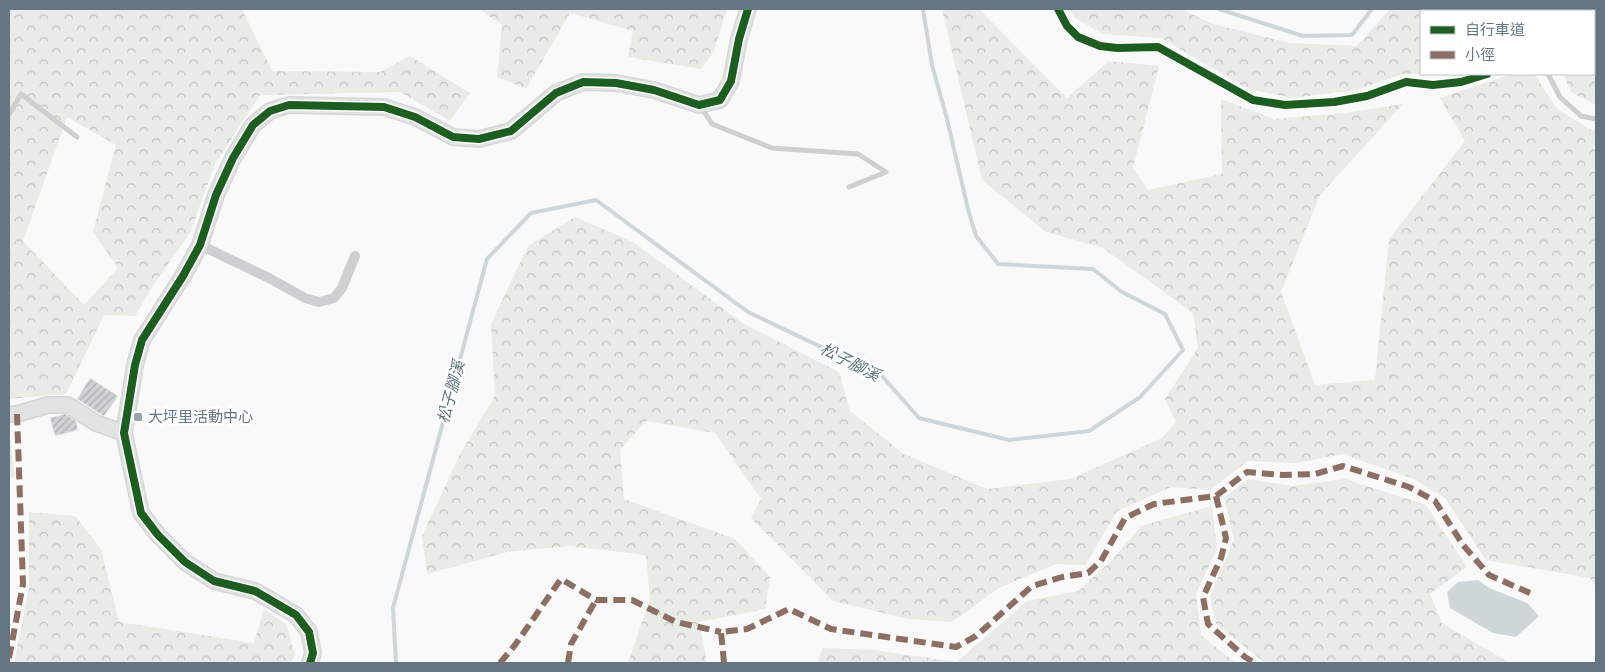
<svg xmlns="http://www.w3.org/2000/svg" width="1605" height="672" font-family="Raleway,'Noto Sans TC',sans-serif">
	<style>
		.forest { fill: url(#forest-crowns); fill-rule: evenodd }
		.water { fill: #ced6d9 }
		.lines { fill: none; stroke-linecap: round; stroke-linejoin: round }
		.stream { stroke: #ced6d9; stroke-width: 4 }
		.building { fill: url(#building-hatch); stroke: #e8e8e8 }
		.secondary-casing { stroke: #d5d6d7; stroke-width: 18 }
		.lane { stroke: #cecfd0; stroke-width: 5 }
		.street { stroke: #cecfd0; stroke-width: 10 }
		.secondary { stroke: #e1e2e2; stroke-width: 15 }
		.quiet { stroke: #8d6e63; stroke-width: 6; stroke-dasharray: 12 6; stroke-linecap: butt }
		.cycleway-casing { stroke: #fff; stroke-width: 11 }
		.cycleway { stroke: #1b5e20; stroke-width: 8 }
		.poi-dot { fill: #99a4ac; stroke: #fff; stroke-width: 2 }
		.labels { text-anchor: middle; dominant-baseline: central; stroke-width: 5; stroke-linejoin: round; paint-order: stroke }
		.poi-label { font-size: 15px; fill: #657683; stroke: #fff; text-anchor: start }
		.water-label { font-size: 16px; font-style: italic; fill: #60757c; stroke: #fff }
	</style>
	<defs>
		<pattern id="forest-crowns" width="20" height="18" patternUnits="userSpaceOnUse" patternTransform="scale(1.25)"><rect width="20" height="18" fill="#e8ebe6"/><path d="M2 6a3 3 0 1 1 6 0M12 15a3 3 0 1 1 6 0" fill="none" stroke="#c0c3c0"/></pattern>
		<pattern id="building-hatch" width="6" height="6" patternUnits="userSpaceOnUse" patternTransform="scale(1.25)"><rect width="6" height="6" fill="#d0d2d3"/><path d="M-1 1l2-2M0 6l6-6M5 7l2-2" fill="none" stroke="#acafb1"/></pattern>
	</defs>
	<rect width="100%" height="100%" fill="#f9f9f9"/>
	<g class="forest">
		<path d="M9 9H242L272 71 380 72 410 56 470 93 450 121 400 92 260 95 215 164 190 233 154 284 135 316 104 315 66 394 9 399ZM67 117 116 145 93 232 118 268 84 305 23 241Z"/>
		<polygon points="479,9 727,9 714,51 701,69 628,57 633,31 570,13 526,89 497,77 502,25"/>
		<polygon points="942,9 979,9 1067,98 1109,61 1159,66 1133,168 1148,190 1222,174 1221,99 1275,119 1346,113 1403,104 1320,195 1281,292 1315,385 1375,380 1389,239 1465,141 1440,98 1512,74 1534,74 1557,109 1591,130 1596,128 1596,145 1592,147 1596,151 1596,587 1590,578 1486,560 1445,498 1414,479 1342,454 1297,463 1248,461 1210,490 1171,487 1117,511 1085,565 1056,564 999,588 952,622 908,619 833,601 751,518 761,499 715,433 646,421 620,450 624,499 735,539 770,577 765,609 699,622 707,663 628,663 650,599 646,555 569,546 507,552 427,574 422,536 460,454 495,396 491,324 528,246 575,217 633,242 744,324 839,372 850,411 904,454 987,489 1070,479 1162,438 1176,422 1165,399 1198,348 1193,313 1103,248 1046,232 982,180"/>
		<polygon points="1069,9 1181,9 1213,24 1289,43 1357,46 1390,9 1548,9 1547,11 1421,11 1421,74 1450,74 1403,74 1356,90 1292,98 1248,89 1161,38 1103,34 1075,18"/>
		<polygon points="1594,17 1596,19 1596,105 1571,92 1563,74 1594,74"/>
		<polygon points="9,430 15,477 9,478"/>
		<polygon points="1248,479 1292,486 1345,479 1426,505 1467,567 1430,594 1442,623 1510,663 1265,663 1216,624 1210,597 1234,539 1224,498"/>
		<polygon points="1212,506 1217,549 1196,593 1201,635 1236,663 817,663 823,648 874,650 957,662 1027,601 1078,591 1112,560 1141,526"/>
		<polygon points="29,512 75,516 101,549 119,622 254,643 264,609 287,625 295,656 290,663 14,663 29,588"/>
	</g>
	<polygon class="water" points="1478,580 1489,588 1527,603 1539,616 1516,637 1493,633 1450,608 1447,592 1458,582"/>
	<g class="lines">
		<g class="stream">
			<polyline points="1219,9 1303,36 1352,35 1372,9"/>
			<polyline points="396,663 393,608 487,259 531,213 596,200 748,312 882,376 919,418 1009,440 1089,431 1140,397 1183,350 1165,314 1122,292 1093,269 998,264 976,236 968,209 946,115 932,65 923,9"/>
		</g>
	</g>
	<g class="building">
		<polygon points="90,378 118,396 104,416 77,399"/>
		<polygon points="65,414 76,421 78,430 55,436 50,418"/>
	</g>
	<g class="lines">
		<g class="secondary-casing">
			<g id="secondary">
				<polyline points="9,414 17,414 48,405 68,405 96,423 124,433"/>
				<polyline points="310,663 313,653 309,632 296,615 255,591 214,581 185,562 158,535 141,513 124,433 135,365 142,340 183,276 200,245 216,195 233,158 253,125 270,111 289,105 384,107 415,117 453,137 479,139 511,131 556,93 583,82 616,83 654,90 699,105 720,100 731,81 739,39 748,9"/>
			</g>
		</g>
		<g class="lane">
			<polyline points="1557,11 1559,9"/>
			<polyline points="1548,74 1560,97 1581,116 1596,119"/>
			<polyline points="701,107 712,124 772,148 858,154 886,172 849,187"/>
			<polyline points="9,115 21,94 77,137"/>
		</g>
		<g class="street">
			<polyline points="1058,9 1067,26 1078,37 1100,46 1117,48 1158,47 1253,100 1285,105 1334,102 1367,96 1406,82 1433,85 1461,82 1487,74"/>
			<polyline points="200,245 269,278 305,298 319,302 334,298 342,288 355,256"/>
		</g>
		<use href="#secondary" class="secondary"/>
		<g class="quiet">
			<polyline points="1216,496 1226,538 1221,558 1203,597 1208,624 1245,657 1255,663"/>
			<polyline points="9,658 23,584 17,414"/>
			<polyline points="500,663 515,645 561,579 596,600 632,600 676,622 721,632"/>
			<polyline points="568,663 571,644 596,600"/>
			<polyline points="724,663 721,632 747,629 789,609 831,629 956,647 976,636 1032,586 1062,577 1088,573 1101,561 1125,518 1154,504 1216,496 1247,472 1282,475 1315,474 1343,466 1409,487 1435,501 1463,545 1489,575 1530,593"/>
		</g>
		<g class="cycleway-casing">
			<g id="cycleway">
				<polyline points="1058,9 1067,26 1078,37 1100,46 1117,48 1158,47 1253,100 1285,105 1334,102 1367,96 1406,82 1433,85 1461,82 1487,74"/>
				<polyline points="310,663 313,653 309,632 296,615 255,591 214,581 185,562 158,535 141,513 124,433 135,365 142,340 183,276 200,245 216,195 233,158 253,125 270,111 289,105 384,107 415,117 453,137 479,139 511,131 556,93 583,82 616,83 654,90 699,105 720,100 731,81 739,39 748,9"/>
			</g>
		</g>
		<use href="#cycleway" class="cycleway"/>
	</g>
	<rect class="poi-dot" x="133" y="412" width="10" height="10" rx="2.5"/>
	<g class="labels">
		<g class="poi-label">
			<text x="148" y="417">大坪里活動中心</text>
		</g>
		<g class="water-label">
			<text transform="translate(850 362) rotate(27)">松子腳溪</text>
			<text transform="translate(451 392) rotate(-75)">松子腳溪</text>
		</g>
	</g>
	<rect width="1605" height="672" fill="none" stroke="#657683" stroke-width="20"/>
	<rect x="1420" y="10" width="175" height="65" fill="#ffffff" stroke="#c1c8cd"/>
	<rect x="1430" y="26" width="25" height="8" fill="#1b5e20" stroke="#c1c8cd"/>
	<text x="1465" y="35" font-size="15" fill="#657683">自行車道</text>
	<rect x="1430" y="51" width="25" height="8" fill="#8d6e63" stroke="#c1c8cd"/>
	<text x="1465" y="60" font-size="15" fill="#657683">小徑</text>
</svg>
